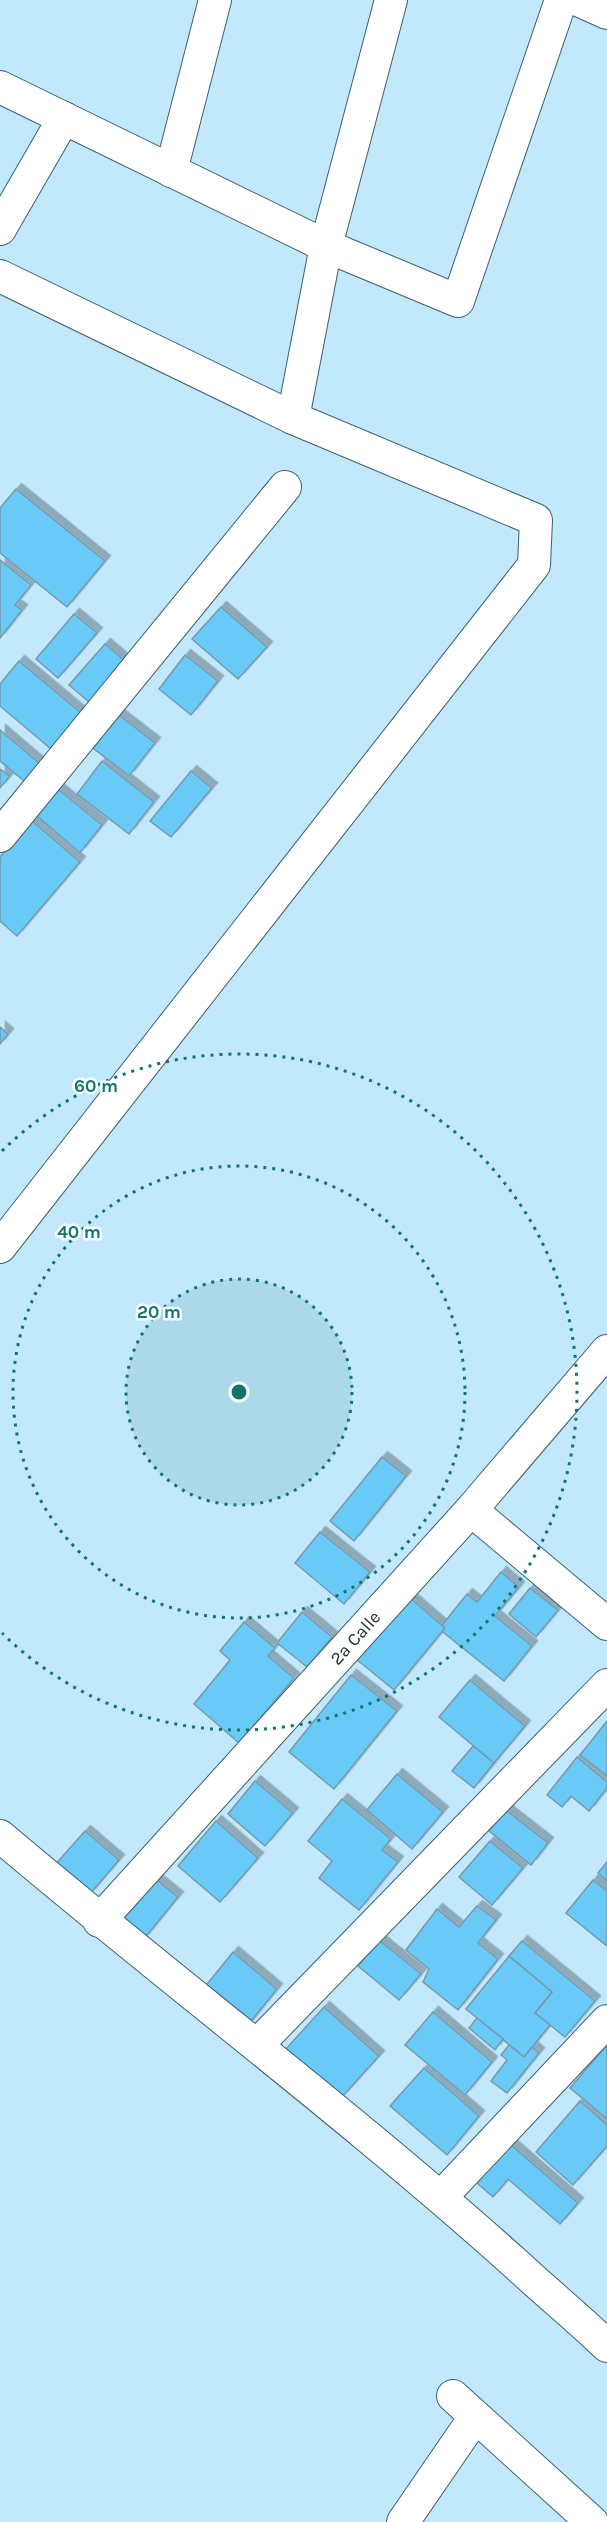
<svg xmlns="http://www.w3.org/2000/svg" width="607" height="2522" font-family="Karla,sans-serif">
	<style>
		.building { fill: #6bcaf7; stroke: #7699ab; stroke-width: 1.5; filter: url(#shadow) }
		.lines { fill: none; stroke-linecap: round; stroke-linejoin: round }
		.street-casing { stroke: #3d5f6f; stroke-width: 34 }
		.street { stroke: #fff; stroke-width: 32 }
		.ring { fill: none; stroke: #0f766e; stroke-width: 3; stroke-dasharray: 3 6 }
		.labels { text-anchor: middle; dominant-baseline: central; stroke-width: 5; stroke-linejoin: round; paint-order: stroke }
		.street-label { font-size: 18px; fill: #233239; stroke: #fff }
		.centre { fill: #0f766e; stroke: #fff; stroke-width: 3 }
		.ring-label { font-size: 18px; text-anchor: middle; font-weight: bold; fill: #0f766e; stroke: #fff; stroke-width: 5; stroke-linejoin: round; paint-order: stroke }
	</style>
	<defs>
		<filter id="shadow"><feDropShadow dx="5.5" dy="-5.5" stdDeviation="0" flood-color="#0004"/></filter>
	</defs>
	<rect width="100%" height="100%" fill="#c2e8fb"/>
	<g class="building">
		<polygon points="16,489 105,561 67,607 0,553 0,508"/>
		<polygon points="0,560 31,585 15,605 22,610 0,638"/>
		<polygon points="221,607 267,647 238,679 192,639"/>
		<polygon points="74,614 97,633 58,678 36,659"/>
		<polygon points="105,644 131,666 95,707 69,685"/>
		<polygon points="185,655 218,681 191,715 159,689"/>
		<polygon points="19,661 81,713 51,749 0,706 0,684"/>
		<polygon points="119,715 155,743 129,776 93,748"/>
		<polygon points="0,730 39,763 24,781 0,761"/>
		<polygon points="102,761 154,802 129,834 77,794"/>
		<polygon points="0,769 10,776 0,788"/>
		<polygon points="191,771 212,788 171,837 150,821"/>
		<polygon points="58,789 102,825 80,853 36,815"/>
		<polygon points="31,820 80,862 17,936 0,921 0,857"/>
		<polygon points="0,1027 8,1034 0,1044"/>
		<polygon points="382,1457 406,1476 354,1541 330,1521"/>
		<polygon points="320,1532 370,1572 344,1604 295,1563"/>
		<polygon points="501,1572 519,1587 495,1616 532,1646 504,1681 439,1629 467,1594 477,1602"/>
		<polygon points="530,1588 558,1610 536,1637 509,1614"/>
		<polygon points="408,1596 445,1628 394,1690 356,1659"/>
		<polygon points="302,1612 332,1637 307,1667 277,1643"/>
		<polygon points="244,1622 275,1648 268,1656 294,1678 239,1743 194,1704 230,1660 220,1651"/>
		<polygon points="351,1675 397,1711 334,1789 289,1752"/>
		<polygon points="470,1680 525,1726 494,1763 439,1717"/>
		<polygon points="607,1721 607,1776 580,1755"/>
		<polygon points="473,1746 494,1763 474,1788 452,1771"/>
		<polygon points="577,1757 607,1782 607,1788 589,1811 571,1796 562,1807 547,1795"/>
		<polygon points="397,1774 443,1812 412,1849 367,1810"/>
		<polygon points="255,1781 293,1813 265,1846 228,1814"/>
		<polygon points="342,1799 391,1839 382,1850 398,1862 359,1910 319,1878 332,1861 308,1841"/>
		<polygon points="506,1810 548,1843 531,1865 489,1831"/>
		<polygon points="216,1821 258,1858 220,1902 178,1866"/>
		<polygon points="85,1831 119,1860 89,1895 55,1865"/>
		<polygon points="490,1841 523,1868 492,1905 459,1877"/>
		<polygon points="607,1862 607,1881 598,1873"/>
		<polygon points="153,1877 178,1897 143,1940 118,1920"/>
		<polygon points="593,1880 607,1891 607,1946 566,1913"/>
		<polygon points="477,1906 496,1920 478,1943 498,1959 458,2010 423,1982 429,1969 406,1950 437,1909 459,1927"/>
		<polygon points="379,1940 421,1974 399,2000 358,1966"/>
		<polygon points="522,1941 595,2001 565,2037 535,2013 552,1992 509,1956"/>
		<polygon points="233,1952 277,1989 248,2025 204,1988"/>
		<polygon points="509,1956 552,1992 535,2013 550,2025 524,2057 466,2009"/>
		<polygon points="324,2007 379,2056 342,2097 286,2049"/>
		<polygon points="433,2012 492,2062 465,2095 405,2045"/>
		<polygon points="477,2018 503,2039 495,2050 469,2028"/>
		<polygon points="509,2045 524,2057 532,2047 539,2053 507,2093 491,2081 507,2060 501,2055"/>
		<polygon points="607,2045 607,2119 570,2088"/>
		<polygon points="424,2068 479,2116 447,2155 390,2106"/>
		<polygon points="580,2101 607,2125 607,2146 573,2185 536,2152"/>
		<polygon points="510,2144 578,2203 560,2224 508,2179 493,2197 477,2183"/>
	</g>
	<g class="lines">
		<g class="street-casing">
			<g id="street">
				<polyline points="578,0 607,13"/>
				<polyline points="0,87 326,246 458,301 561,0"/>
				<polyline points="171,171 215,0"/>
				<polyline points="0,229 64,118"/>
				<polyline points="0,276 293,418 536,520 534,565 0,1247"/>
				<polyline points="293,418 326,246 391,0"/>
				<polyline points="0,836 285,487"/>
				<polyline points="471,1510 607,1624"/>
				<path d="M0 1836C171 1981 350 2115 516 2264 546 2292 578 2318 607 2346"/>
				<path id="s1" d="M99 1921 471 1510 607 1351"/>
				<polyline points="257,2045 607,1685"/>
				<polyline points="441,2197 607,2021"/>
				<polyline points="453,2396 592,2522"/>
				<polyline points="403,2522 475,2417"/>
			</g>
		</g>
		<use href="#street" class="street"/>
	</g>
	<circle cx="239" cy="1392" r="113" fill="#0f766e" fill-opacity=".12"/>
	<g class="ring">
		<circle cx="239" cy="1392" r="113"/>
		<circle cx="239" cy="1392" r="226"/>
		<path d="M2 1151A338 338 0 1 1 2 1633"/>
	</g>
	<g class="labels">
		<g class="street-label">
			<text stroke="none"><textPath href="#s1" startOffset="382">2a Calle</textPath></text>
		</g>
	</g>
	<circle cx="239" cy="1392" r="9" class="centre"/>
	<g class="ring-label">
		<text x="96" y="1092">60 m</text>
		<text x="79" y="1238">40 m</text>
		<text x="159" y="1318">20 m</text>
	</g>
</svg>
